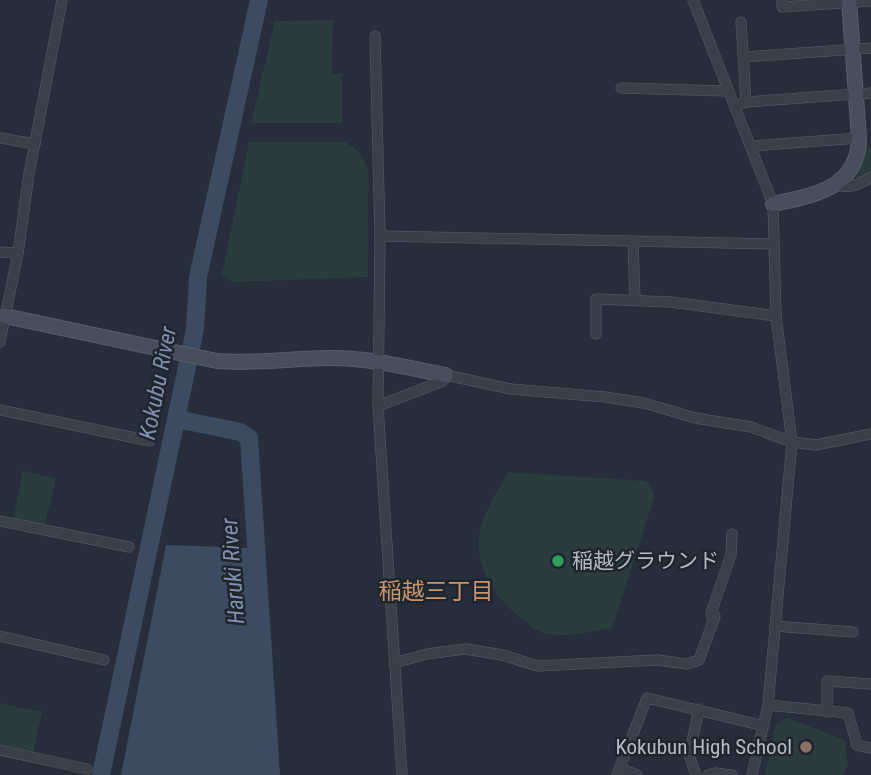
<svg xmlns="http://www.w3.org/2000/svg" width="871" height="775" font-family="'Roboto Condensed','Noto Sans JP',sans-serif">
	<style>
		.green { fill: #2a3c3d }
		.water { fill: #3d4b61 }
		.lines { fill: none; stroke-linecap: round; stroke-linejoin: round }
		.river { stroke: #3d4b61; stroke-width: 18 }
		.street-casing { stroke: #575e68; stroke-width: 11 }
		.secondary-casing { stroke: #575e68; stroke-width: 16 }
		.street { stroke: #39404a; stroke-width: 10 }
		.secondary { stroke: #474f5d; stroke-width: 14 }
		.leisure-dot { fill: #2e9e5b; stroke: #1e252f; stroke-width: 2.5 }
		.education-dot { fill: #8d6e63; stroke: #1e252f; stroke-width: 2.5 }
		.labels { text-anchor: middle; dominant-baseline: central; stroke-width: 5; stroke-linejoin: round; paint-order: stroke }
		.poi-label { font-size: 21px; fill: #b4bbc6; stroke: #1e252f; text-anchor: start }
		.water-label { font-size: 23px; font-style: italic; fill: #7f91aa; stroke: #1e252f }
		.neighbourhood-label { font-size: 23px; fill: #c9956c; stroke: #1e252f }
	</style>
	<rect width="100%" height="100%" fill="#252e3a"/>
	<g class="green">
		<polygon points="333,20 332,73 342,74 342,123 251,123 275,21"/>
		<polygon points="863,141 871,149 871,172 862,181 853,175"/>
		<path d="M249 142H345C358 149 363 156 368 170V277L232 282 222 274Z"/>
		<polygon points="23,471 56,478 44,527 13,520"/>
		<path d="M508 472 646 481 655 495 612 628C588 632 562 640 538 631 533 629 529 624 525 621 493 599 469 560 483 520 489 503 500 487 508 472Z"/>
		<polygon points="0,703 42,712 33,753 0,746"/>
		<polygon points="787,718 845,740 848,766 843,775 765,775 776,725"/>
	</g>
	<polygon class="water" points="166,545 250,548 266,775 121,775"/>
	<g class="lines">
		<g class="river">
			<polyline points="177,419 240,432 249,438 271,775"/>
			<polyline points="101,775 195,329 198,277 259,0"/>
		</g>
		<g class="street-casing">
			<g id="street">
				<polyline points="693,0 773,204 776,316 792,442 768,705 752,775"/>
				<polyline points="782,0 782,7 871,1"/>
				<polyline points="741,22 746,102"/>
				<polyline points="375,36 380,236 378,406 402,775"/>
				<polyline points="744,57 871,48"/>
				<polyline points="621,88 727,91"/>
				<polyline points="735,106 746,102 871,93"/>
				<polyline points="0,138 35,144"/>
				<polyline points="752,146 859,138"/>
				<path d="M836 185C849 189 860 185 871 177"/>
				<polyline points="380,236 774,244"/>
				<polyline points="633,241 635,299"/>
				<polyline points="0,252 18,253"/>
				<polyline points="596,334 596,299 671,302 776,316"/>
				<polyline points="0,342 18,253 29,174 62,0"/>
				<polyline points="378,406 443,381 446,375 511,389 605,397 644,403 695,418 751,427 792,442 816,445 871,434"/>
				<polyline points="0,410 150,441"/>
				<polyline points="0,521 129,547"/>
				<polyline points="713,622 711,613 731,555 732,534"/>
				<polyline points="775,626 853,632"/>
				<polyline points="0,636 104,660"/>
				<polyline points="394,663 427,654 465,649 503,655 537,666 657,660 687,664 699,660 715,616"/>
				<polyline points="768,705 848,713 857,745 871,748"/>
				<polyline points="827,712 827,681 871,684"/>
				<polyline points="0,750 87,769"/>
				<polyline points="620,768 637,775"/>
				<polyline points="617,775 647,698 764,726"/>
				<polyline points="696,775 689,755 699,709"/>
				<polyline points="708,775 715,773 732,775"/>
			</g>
		</g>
		<g class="secondary-casing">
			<g id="secondary">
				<path d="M773 204C814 195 858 189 859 138L849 0"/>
				<path d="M5 316 217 361C255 364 294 358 332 358 371 358 408 368 446 375"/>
			</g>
		</g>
		<use href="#street" class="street"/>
		<use href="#secondary" class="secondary"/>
	</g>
	<circle class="leisure-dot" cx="558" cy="561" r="7"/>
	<circle class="education-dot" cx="806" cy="747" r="7"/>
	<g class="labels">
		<g class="poi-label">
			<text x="572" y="561">稲越グラウンド</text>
			<text x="792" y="747" text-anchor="end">Kokubun High School</text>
		</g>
		<g class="water-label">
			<text transform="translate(158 383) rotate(-79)">Kokubu River</text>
			<text transform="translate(233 571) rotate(-94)">Haruki River</text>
		</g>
		<g class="neighbourhood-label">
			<text x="436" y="591">稲越三丁目</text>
		</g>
	</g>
</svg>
